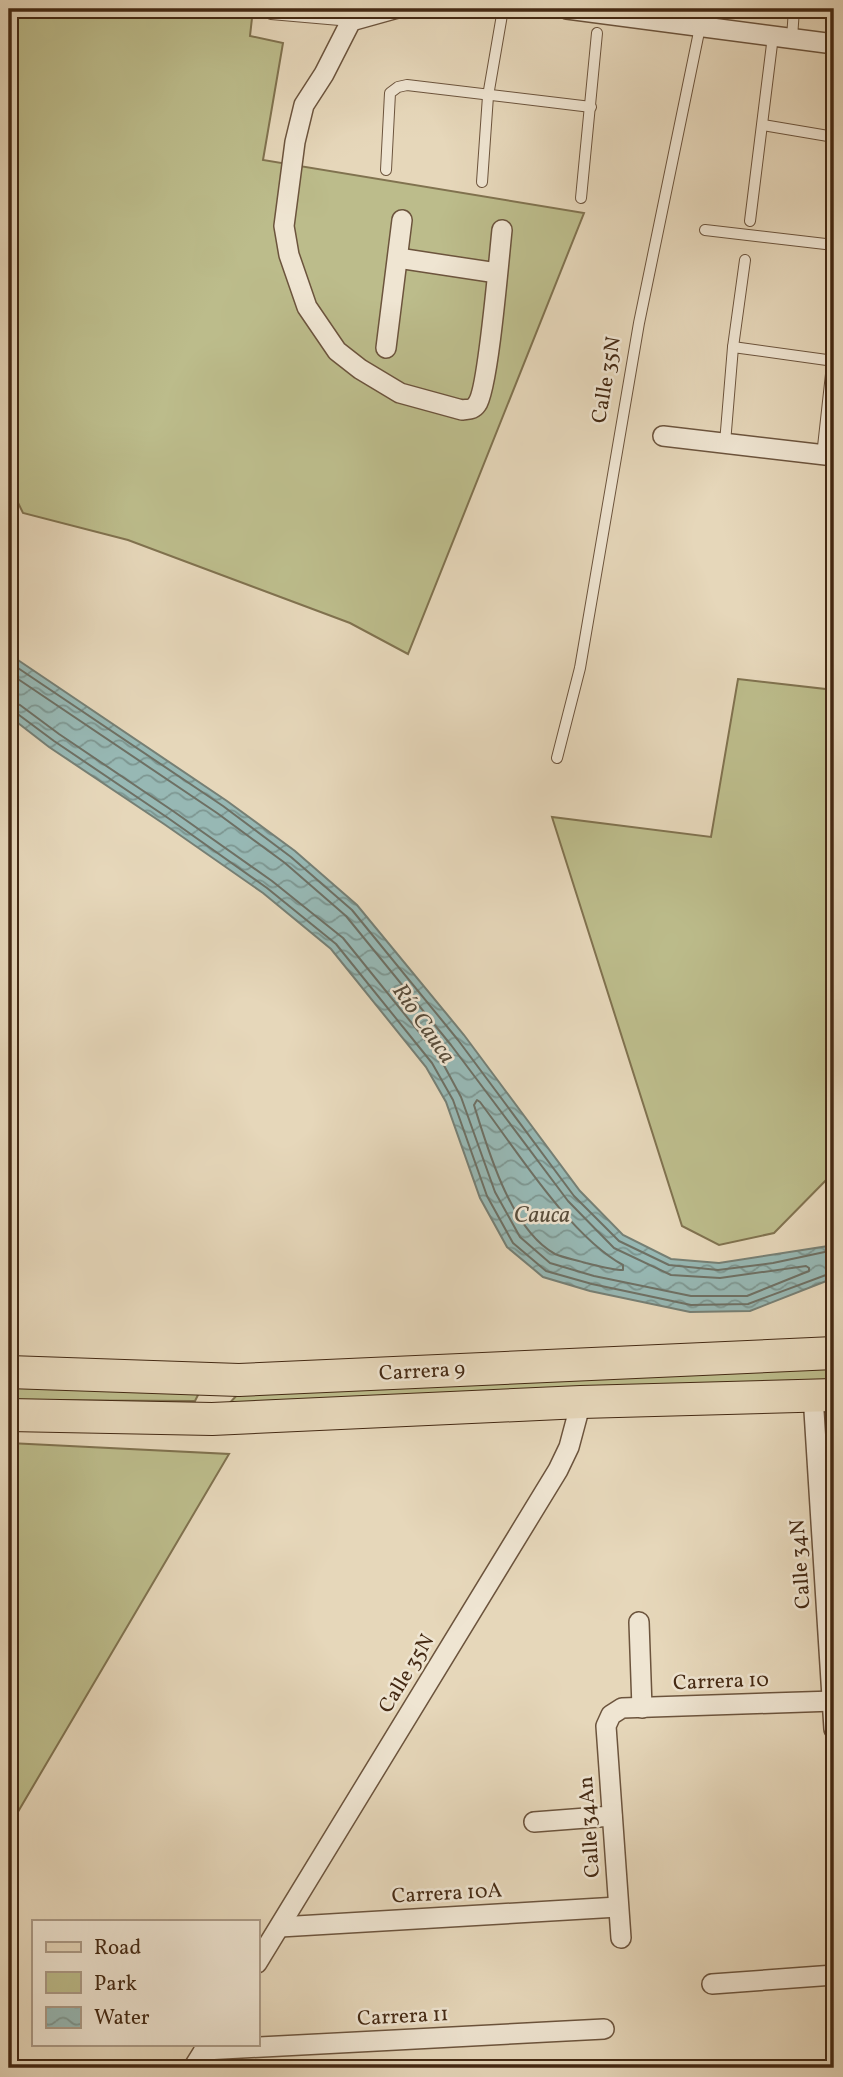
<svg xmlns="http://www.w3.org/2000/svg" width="843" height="2077" font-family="Vollkorn,serif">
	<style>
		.green { fill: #bcbc8b; stroke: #80724f; stroke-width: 2 }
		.water { fill: url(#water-waves); stroke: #767f74; stroke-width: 2 }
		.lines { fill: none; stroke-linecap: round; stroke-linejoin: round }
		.shore { stroke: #6e7064; stroke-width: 2 }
		.service-casing { stroke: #6c543d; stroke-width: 12 }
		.minor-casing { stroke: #6c543d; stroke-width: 22 }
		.primary-casing { stroke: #442913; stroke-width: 34 }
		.service { stroke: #efe5d2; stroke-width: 10 }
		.minor { stroke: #efe5d2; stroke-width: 19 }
		.primary { stroke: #e6d7ba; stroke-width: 32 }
		.labels { text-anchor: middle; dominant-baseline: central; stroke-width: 5; stroke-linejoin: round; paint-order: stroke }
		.street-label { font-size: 21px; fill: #442913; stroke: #efe5d2 }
		.water-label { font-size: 23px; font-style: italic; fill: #594d3b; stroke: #efe5d2 }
	</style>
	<defs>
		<pattern id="water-waves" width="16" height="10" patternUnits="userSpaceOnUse" patternTransform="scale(1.75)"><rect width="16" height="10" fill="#97b8b4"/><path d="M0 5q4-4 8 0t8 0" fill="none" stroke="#7d9691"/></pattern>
	</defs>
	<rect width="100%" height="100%" fill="#e6d7ba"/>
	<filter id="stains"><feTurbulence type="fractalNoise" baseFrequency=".00286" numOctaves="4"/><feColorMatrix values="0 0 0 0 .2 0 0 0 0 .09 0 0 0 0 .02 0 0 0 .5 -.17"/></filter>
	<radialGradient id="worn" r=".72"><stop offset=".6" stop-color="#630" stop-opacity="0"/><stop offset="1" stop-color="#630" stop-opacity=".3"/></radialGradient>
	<g class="green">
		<polygon points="9,9 253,9 250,36 283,43 263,160 584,213 408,654 350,623 128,540 23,513 9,484"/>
		<polygon points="738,679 834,690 834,1172 774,1233 719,1245 682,1226 552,817 711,837"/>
		<polygon points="834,1363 834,1381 226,1407 238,1394"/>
		<polygon points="9,1382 201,1389 195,1401 9,1400"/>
		<polygon points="9,1443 229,1454 9,1827"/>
	</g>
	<polygon class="water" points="9,654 227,801 295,851 357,905 464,1035 580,1191 623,1235 671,1259 719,1263 828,1246 834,1241 834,1278 750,1311 690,1312 590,1291 543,1277 507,1247 480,1198 446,1102 426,1067 331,949 263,893 164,824 49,747 9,716"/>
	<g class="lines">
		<g class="shore">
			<polyline points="9,662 223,806 291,857 352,910 458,1040 574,1196 619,1241 669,1265 718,1270 773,1263 834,1250"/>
			<polyline points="9,673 217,813 285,863 346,916 451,1045 568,1201 614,1248 671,1275 720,1278 806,1266 809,1268 809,1271 747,1296 691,1296 594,1276 550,1263 520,1237 495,1192 461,1097 440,1058 343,938 272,881 173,811 59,734 20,705 9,702"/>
			<polyline points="9,711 15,712 54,741 168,818 267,888 336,944 432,1063 453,1100 487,1196 513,1243 546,1271 592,1284 691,1305 748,1304 834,1272"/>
			<path d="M477 1100 480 1102C517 1151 570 1236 623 1265V1270C612 1270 598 1266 586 1263 577 1260 564 1258 555 1254 511 1230 488 1150 474 1105Z"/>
		</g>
		<g class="service-casing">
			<g id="service">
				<polyline points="271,14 351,21"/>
				<polyline points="792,38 794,9"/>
				<polyline points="763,125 834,137"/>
				<polyline points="386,170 390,93 398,87 407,85 591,107"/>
				<polyline points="482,182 488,96 503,9"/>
				<polyline points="581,198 597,33"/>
				<polyline points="750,221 773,36"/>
				<polyline points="705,230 834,245"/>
				<polyline points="733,347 834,361"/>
				<polyline points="725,443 733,347 745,260"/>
				<polyline points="822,456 834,347"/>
				<polyline points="557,758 580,668 639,323 700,27"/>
			</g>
		</g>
		<g class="minor-casing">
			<g id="minor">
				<path d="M394 9 351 21 324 74 304 105 295 142 284 226 289 255 307 307 337 351 360 369 400 393 462 410C469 409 473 410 477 404 488 390 499 258 502 230"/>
				<polyline points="567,9 834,44"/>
				<polyline points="398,258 497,273"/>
				<polyline points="386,348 402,220"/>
				<polyline points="663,436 834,456"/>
				<polyline points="813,1395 834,1729"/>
				<polyline points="639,1622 642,1708"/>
				<polyline points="534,1822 612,1816"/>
				<polyline points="280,1927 618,1907"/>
				<polyline points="621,1938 606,1726 611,1715 622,1708 834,1701"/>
				<polyline points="257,1963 558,1470 569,1447 581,1402"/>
				<polyline points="712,1984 834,1975"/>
				<polyline points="204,2050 604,2029"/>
				<polyline points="193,2068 208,2044"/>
			</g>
		</g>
		<g class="primary-casing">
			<g id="primary">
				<polyline points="9,1372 239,1380 834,1353"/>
				<polyline points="9,1415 212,1419 581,1402 834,1395"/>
			</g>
		</g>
		<use href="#service" class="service"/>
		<use href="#minor" class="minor"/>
		<use href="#primary" class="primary"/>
	</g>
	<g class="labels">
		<g class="street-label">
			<text transform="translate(607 380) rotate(-80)">Calle 35N</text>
			<text transform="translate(422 1372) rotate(-3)">Carrera 9</text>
			<text transform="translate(801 1564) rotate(-94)">Calle 34N</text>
			<text transform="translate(407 1674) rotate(-59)">Calle 35N</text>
			<text transform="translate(721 1682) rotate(-2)">Carrera 10</text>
			<text transform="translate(590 1827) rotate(-94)">Calle 34An</text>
			<text transform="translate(447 1894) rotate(-3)">Carrera 10A</text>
			<text transform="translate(403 2017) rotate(-3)">Carrera 11</text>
		</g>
		<g class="water-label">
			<text transform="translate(423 1024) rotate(55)">Río Cauca</text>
			<text x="542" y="1216">Cauca</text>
		</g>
	</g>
	<rect width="843" height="2077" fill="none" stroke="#e6d7ba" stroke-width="35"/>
	<rect x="10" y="10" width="822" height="2056" fill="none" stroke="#442913" stroke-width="3.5"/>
	<rect x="18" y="18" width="808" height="2042" fill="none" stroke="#442913" stroke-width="2"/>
	<rect x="32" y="1920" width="228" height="126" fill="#efe5d2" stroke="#ab9a86" stroke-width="2"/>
	<rect x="46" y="1942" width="35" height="10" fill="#e6d7ba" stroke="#ab9a86" stroke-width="2"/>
	<text x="94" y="1954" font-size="21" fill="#442913">Road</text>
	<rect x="46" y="1972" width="35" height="21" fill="#bcbc8b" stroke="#ab9a86" stroke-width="2"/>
	<text x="94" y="1990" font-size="21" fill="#442913">Park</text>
	<rect x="46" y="2007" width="35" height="21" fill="url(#water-waves)" stroke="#ab9a86" stroke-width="2"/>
	<text x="94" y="2024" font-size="21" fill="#442913">Water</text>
	<rect width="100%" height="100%" filter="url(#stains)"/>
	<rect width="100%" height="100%" fill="url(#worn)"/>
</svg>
